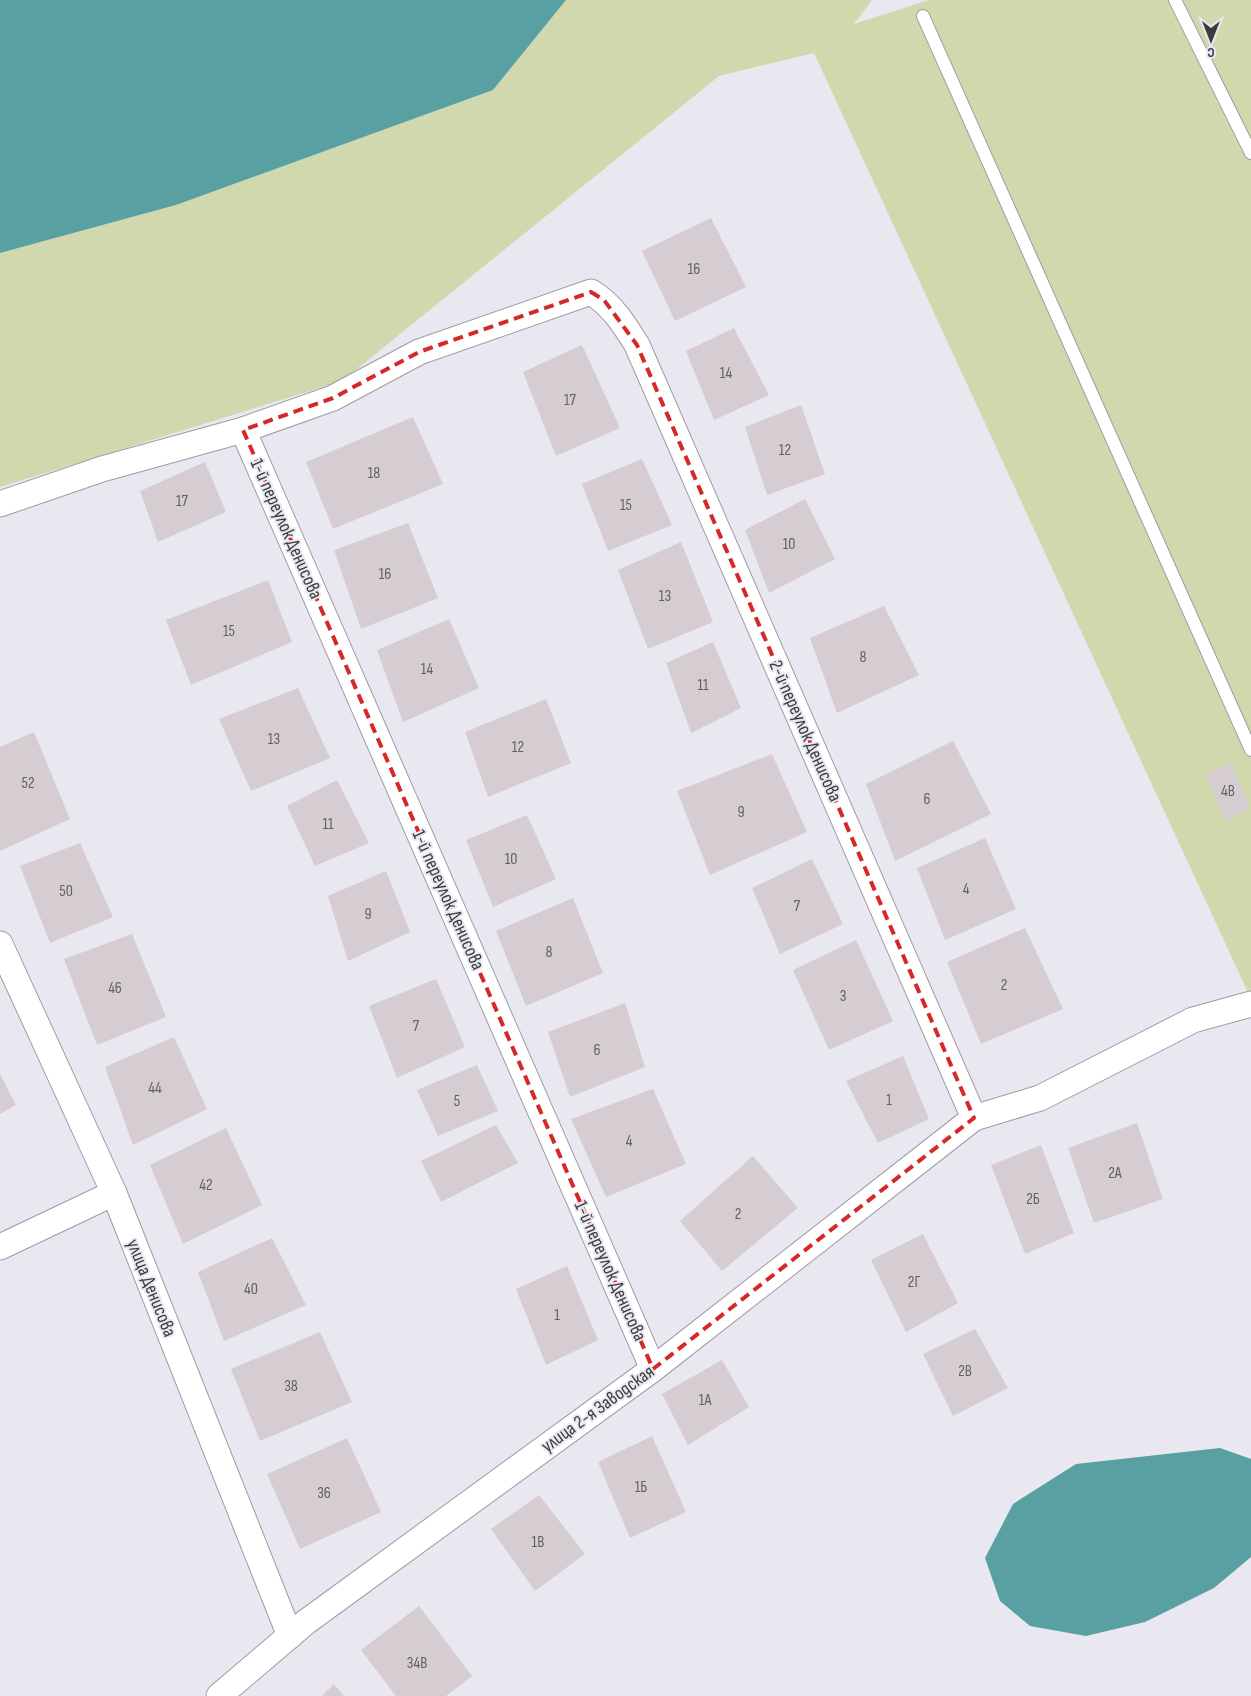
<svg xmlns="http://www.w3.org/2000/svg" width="1251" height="1696" font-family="'Sofia Sans Condensed',sans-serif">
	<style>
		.green { fill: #d1d8ad }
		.water { fill: #58a0a2 }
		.building { fill: #d5cdd2 }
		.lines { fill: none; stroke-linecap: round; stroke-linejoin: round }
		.lane-casing { stroke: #9d9ca4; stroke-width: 14 }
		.street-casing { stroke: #9d9ca4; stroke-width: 27 }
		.lane { stroke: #fff; stroke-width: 12 }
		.street { stroke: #fff; stroke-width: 25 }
		.marked { fill: none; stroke: #d62828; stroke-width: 4; stroke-dasharray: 10 6; stroke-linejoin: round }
		.labels { text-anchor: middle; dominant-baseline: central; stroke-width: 4; stroke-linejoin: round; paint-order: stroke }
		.number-label { font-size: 16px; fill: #626063 }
		.street-label { font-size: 19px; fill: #3b3b3e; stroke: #e9e8f0 }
	</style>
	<rect width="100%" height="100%" fill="#e9e8f0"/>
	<polygon class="green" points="566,0 872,0 854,24 929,0 1251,0 1251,999 814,53 719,76 342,381 0,487 0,253 176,205 493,90"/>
	<g class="water">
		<polygon points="0,0 566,0 493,90 176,205 0,253"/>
		<polygon points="1220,1448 1251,1459 1251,1557 1214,1588 1145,1622 1086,1636 1030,1626 1000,1601 985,1558 1013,1504 1076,1464"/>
	</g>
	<g class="building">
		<polygon points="711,218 746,287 675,321 642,251"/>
		<polygon points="734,328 769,395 714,420 686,351"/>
		<polygon points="582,345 620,428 556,456 523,372"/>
		<polygon points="801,405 825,474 767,495 745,427"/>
		<polygon points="413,417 443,484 333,529 306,462"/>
		<polygon points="642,459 672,525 608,551 582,484"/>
		<polygon points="205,462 226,512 158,542 140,491"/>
		<polygon points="805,499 835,559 769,593 745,530"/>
		<polygon points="408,523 438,598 361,629 334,550"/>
		<polygon points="681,542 713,622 648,649 618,570"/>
		<polygon points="268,580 292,642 191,685 166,620"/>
		<polygon points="884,606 919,675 837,713 810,638"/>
		<polygon points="449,619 479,688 403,722 377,650"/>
		<polygon points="713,642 741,708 691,733 666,663"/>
		<polygon points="298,688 330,758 251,791 219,719"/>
		<polygon points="546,699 571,763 488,797 465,732"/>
		<polygon points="34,732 70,819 0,851 0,747"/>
		<polygon points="953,741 991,814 895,861 866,784"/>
		<polygon points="772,754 807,832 710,875 677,791"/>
		<polygon points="1231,763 1250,808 1225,821 1206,773"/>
		<polygon points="337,780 369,843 315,866 287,806"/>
		<polygon points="527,815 556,879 493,907 466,840"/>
		<polygon points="985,838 1016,909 945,940 917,868"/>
		<polygon points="80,843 113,917 50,943 20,866"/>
		<polygon points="812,859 843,924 780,954 752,888"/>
		<polygon points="386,871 410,932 348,961 328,896"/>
		<polygon points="573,898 603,973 526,1006 496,931"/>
		<polygon points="1025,928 1063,1009 981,1044 947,962"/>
		<polygon points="132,934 166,1017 97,1045 64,959"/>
		<polygon points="856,940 893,1021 829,1050 793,970"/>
		<polygon points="436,979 465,1047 397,1078 369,1006"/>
		<polygon points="625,1003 645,1067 570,1097 548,1032"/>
		<polygon points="174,1037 207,1109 133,1145 105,1067"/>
		<polygon points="903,1056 929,1119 878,1143 846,1081"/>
		<polygon points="477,1065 498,1111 438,1136 417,1090"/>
		<polygon points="0,1074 16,1105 0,1114"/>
		<polygon points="653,1089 686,1164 606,1197 571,1119"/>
		<polygon points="1137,1123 1163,1199 1094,1223 1068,1148"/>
		<polygon points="496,1125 518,1163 441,1202 421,1161"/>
		<polygon points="226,1128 262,1205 183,1244 150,1165"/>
		<polygon points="1041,1145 1074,1233 1025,1254 991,1165"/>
		<polygon points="753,1156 798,1208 722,1271 680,1221"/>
		<polygon points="923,1234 958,1303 906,1332 871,1260"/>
		<polygon points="272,1238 306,1305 224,1341 198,1272"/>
		<polygon points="567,1266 598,1340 546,1365 516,1289"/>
		<polygon points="975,1329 1008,1388 953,1416 923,1354"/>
		<polygon points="320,1332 352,1402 260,1441 231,1369"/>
		<polygon points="722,1360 749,1407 688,1445 662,1394"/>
		<polygon points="652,1436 686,1512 630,1538 598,1462"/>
		<polygon points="347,1438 381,1512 300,1549 267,1474"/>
		<polygon points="539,1495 585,1554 535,1591 491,1529"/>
		<polygon points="419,1606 472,1676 446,1696 396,1696 361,1650"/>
		<polygon points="334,1684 344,1696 322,1696"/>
	</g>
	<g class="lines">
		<g class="lane-casing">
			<g id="lane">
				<polyline points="1175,0 1251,153"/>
				<polyline points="923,16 1251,750"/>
			</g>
		</g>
		<g class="street-casing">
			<g id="street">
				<polyline points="243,430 653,1369"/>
				<path d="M0 504 102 469 243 430 333 398 419 352 591 292C612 305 624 324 637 345L974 1118"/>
				<polyline points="0,944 114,1193 290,1636"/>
				<polyline points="0,1247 114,1193"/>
				<polyline points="219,1696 306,1622 653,1369 974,1118 1040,1098 1193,1020 1251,1004"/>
			</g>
		</g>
		<use href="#lane" class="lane"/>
		<use href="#street" class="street"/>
	</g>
	<path class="marked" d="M591 292 604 300 637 345 974 1118 653 1369 243 430 333 398 419 352Z"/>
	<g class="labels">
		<g class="number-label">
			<text x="694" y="269">16</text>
			<text x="726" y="373">14</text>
			<text x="570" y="400">17</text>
			<text x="785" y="450">12</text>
			<text x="374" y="473">18</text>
			<text x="182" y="501">17</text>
			<text x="626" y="505">15</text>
			<text x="789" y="544">10</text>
			<text x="385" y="574">16</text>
			<text x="665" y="596">13</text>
			<text x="229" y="631">15</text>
			<text x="863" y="657">8</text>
			<text x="427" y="669">14</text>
			<text x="703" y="685">11</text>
			<text x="274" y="739">13</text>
			<text x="518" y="747">12</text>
			<text x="28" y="783">52</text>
			<text x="1228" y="791">4В</text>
			<text x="927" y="799">6</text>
			<text x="741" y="812">9</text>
			<text x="328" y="824">11</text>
			<text x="511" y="859">10</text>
			<text x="966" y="889">4</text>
			<text x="66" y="891">50</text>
			<text x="797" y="906">7</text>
			<text x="368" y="914">9</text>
			<text x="549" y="952">8</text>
			<text x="1004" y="985">2</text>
			<text x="115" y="988">46</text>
			<text x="843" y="996">3</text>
			<text x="416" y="1026">7</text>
			<text x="597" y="1050">6</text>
			<text x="155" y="1088">44</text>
			<text x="889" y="1100">1</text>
			<text x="457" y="1101">5</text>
			<text x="629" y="1141">4</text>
			<text x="1115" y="1173">2А</text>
			<text x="206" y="1185">42</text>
			<text x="1033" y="1199">2Б</text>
			<text x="738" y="1214">2</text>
			<text x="914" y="1282">2Г</text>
			<text x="251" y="1289">40</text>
			<text x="557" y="1315">1</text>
			<text x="965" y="1371">2В</text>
			<text x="291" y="1386">38</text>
			<text x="705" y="1400">1А</text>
			<text x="641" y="1487">1Б</text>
			<text x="324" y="1493">36</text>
			<text x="538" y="1542">1В</text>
			<text x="417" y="1663">34В</text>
		</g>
		<g class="street-label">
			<text transform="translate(286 529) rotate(66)">1-й переулок Денисова</text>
			<text transform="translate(805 731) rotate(66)">2-й переулок Денисова</text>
			<text transform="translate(448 900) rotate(66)">1-й переулок Денисова</text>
			<text transform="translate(610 1271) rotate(66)">1-й переулок Денисова</text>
			<text transform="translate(151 1288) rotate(68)">улица Денисова</text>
			<text transform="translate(598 1409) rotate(-36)">улица 2-я Заводская</text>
		</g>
	</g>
	<g transform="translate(1211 40) rotate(180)" stroke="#e9e8f0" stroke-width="4" paint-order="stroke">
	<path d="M0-4L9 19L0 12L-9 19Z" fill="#3b3b3e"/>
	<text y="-8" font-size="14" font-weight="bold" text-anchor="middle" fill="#3b3b3e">С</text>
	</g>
</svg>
